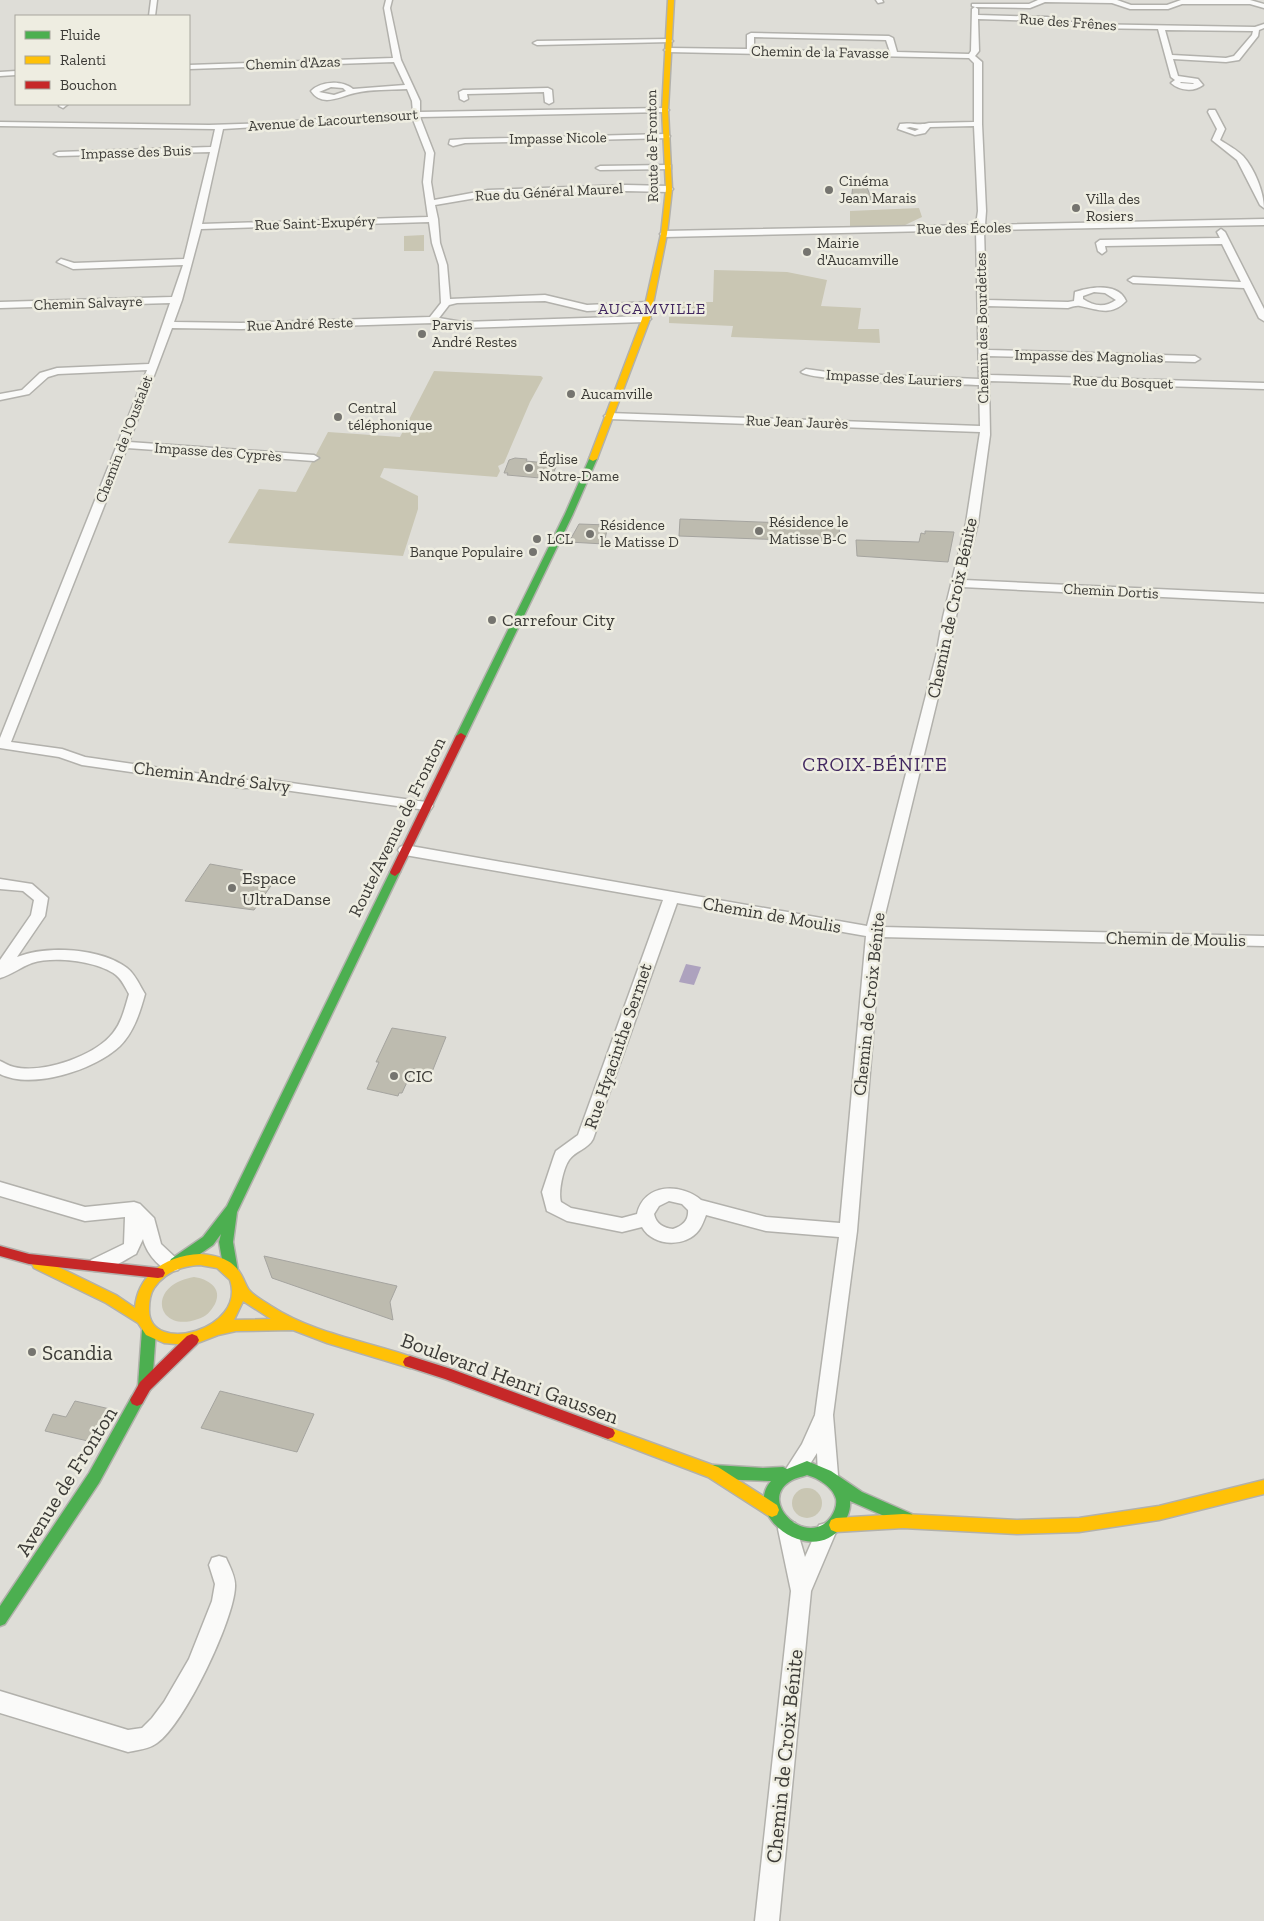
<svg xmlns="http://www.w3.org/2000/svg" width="1264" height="1921" font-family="'Zilla Slab',serif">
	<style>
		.green { fill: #c9c6b3 }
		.water { fill: #ada2be }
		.building { fill: #bdbbaf; stroke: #a5a49f }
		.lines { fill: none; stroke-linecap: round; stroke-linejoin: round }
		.street-casing { stroke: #b2b1ac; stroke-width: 3 }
		.fast-casing { stroke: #b2b1ac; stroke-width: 3 }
		.slow-casing { stroke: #b2b1ac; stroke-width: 3 }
		.jam-casing { stroke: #b2b1ac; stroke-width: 3 }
		.street { fill: #fafaf9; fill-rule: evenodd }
		.fast { fill: #4caf50; fill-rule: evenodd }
		.slow { fill: #ffc107; fill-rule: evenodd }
		.jam { fill: #c62828; fill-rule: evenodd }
		.poi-dot { fill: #75746f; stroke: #eeede1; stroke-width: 2 }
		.labels { text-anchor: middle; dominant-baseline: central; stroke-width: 5; stroke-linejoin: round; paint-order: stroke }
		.far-street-label { font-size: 15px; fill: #3c3b37; stroke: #eeede1 }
		.far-poi-label { font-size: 15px; fill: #3c3b37; stroke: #eeede1; text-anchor: start }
		.far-quarter-label { font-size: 16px; letter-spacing: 1px; fill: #412760; stroke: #eeede1 }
		.street-label { font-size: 18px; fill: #3c3b37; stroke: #eeede1 }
		.poi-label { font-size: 18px; fill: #3c3b37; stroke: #eeede1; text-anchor: start }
		.quarter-label { font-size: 20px; letter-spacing: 1px; fill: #412760; stroke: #eeede1 }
		.near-poi-label { font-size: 21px; fill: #3c3b37; stroke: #eeede1; text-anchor: start }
		.near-street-label { font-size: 21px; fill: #3c3b37; stroke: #eeede1 }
	</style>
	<rect width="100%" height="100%" fill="#deddd7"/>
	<g class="green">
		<polygon points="919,208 922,217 903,226 850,227 850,211"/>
		<polygon points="424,235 424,251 404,251 404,236"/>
		<polygon points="714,270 787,272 827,280 821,306 861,308 858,329 879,329 880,343 731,337 733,326 669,323 669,317 675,314 675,309 670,307 671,302 713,302"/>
		<polygon points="434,371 541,376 543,378 530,402 504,463 498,466 500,471 497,477 384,468 380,477 418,496 418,509 403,556 228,543 259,489 296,492 328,432 400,437"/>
		<path d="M194 1277C208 1279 223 1288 215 1304 211 1311 206 1317 198 1319 157 1334 145 1285 194 1277Z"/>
		<circle cx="807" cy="1503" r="15"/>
	</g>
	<polygon class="water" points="686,964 701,967 694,985 679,982"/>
	<g class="building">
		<polygon points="853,185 866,185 872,200 851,201"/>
		<polygon points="515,458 527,459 526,461 557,464 551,479 507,475 508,473 504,473 509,460"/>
		<polygon points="680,519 839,525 840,542 679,536"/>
		<polygon points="579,524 608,525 604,544 569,542"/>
		<polygon points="925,531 954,532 948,562 857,556 856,540 919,542 921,533 925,534"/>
		<polygon points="210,864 243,870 241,873 275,880 254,910 185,901"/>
		<polygon points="392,1028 446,1037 432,1072 413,1069 402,1093 399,1093 398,1096 367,1089 379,1062 376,1062"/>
		<polygon points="264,1256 397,1286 390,1302 393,1320 272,1278"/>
		<polygon points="220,1391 314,1414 297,1452 201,1428"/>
		<polygon points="75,1401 110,1409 92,1442 45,1431 53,1414 66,1417"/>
	</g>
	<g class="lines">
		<g class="street-casing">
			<g id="street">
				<polygon points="151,0 157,0 155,16 149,16"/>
				<path d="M386 0H392L390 8 401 60 420 101V112L665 108 669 110 665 112 420 117 434 153 431 182 434 200 488 190 626 185 669 186 673 189 669 192 626 191 488 196 435 205 438 219 440 243 447 265 450 299 545 295 587 305 649 302 654 305 649 308 587 311 545 301 457 303 449 305 439 318 462 322 646 316 651 319 646 322 462 328 433 323 241 329 172 328 129 442 314 455 319 458 314 461 127 448 11 742 62 749 85 757 243 780H270L426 802 431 803 433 806 431 809 426 810 270 788H243L82 765 59 757 0 748V738L147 370 58 374 48 377 29 394 0 400V394L22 390 40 373 57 368 149 364 170 303 0 308V302L172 297 183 265 73 269 57 262 61 259 74 263 184 259 210 152 58 156 54 154 58 152 211 147 215 129 0 126V122L209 125 268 123 413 112 412 101 407 89C390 90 371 89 355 93 341 96 322 108 311 91 321 81 342 80 353 89L405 85 394 62 189 69V65L393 58 384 8ZM331 87 343 88 346 91 334 95 319 92ZM412 117 426 153 423 182 428 217 202 224 223 129ZM429 222 432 243 439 265 441 303 430 317 241 323 174 322 182 300 201 229Z"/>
				<polygon points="876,0 882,0 883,2 878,3"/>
				<path d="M1038 0H1117L1131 5H1167L1181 0H1250L1264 4V8L1250 4H1182L1168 9H1130L1112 3 1045 2 1030 8 975 7 978 9V15L1047 17 1081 24 1255 27 1264 24V28L1259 30 1258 36 1239 60 1226 62 1173 59 1178 76 1198 79 1203 85C1194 92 1180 91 1171 83L1175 80 1171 77 1158 29 1081 28 1047 21 978 19 979 51 975 56 982 62V124L986 211 985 225 1264 219V225L984 230 986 300 1068 302 1074 301 1075 292C1090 287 1118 282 1126 301 1111 317 1097 309 1080 306 1077 305 1071 307 1068 308L987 306 988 350 1195 356 1200 359 1195 362 988 356 989 375 1264 383V389L989 381 990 435 978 523 964 580 1264 594V602L962 587 948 656 882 927 1264 936V946L881 937 857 1231 833 1415 838 1475 835 1481 828 1484 821 1481 818 1475 817 1453 803 1475 796 1478 789 1475 786 1469 802 1444 815 1415 839 1237 766 1231 706 1215C704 1220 702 1226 699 1230 686 1248 653 1247 642 1227L622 1232 567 1221 547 1211 542 1192 554 1156 556 1151 578 1135 663 900 405 855 400 853 398 850 400 847 405 845 867 926 936 656 943 617 966 523 980 432 609 419 604 416 609 413 980 426 979 385C953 384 813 382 801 372L806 369 834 373 979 379 976 230 664 237 660 234 664 231 976 225 978 211 974 126 930 127 925 133 915 135 898 129 900 124C911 122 919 126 929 123L974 122V63L969 58 668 52 664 50 668 48 747 49V35L751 33 889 36 893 38 897 52 969 54 971 51 972 9 975 7 972 6V4H1029ZM1165 30 1253 31 1252 35 1234 56 1226 58 1172 55ZM754 37 886 40 890 52 754 50ZM1181 82 1193 83 1194 84 1180 83ZM910 127 919 129 915 131 906 128ZM1094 292 1105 293 1116 300C1105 308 1093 306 1083 299V296ZM677 903 866 936 840 1223 766 1217 701 1200C681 1183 644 1183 637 1214L622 1218 571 1208 561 1202C558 1192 563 1169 569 1160 575 1151 588 1149 593 1139ZM669 1201 682 1204 688 1210C689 1220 683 1226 673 1229 664 1228 656 1224 654 1214L659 1206Z"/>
				<polygon points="669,39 673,41 671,42 537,45 533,43 537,41"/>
				<polygon points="16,71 16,75 0,76 0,72"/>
				<polygon points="548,88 552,90 553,102 549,104 545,102 544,92 467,94 468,99 464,101 460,99 459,92 463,90"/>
				<polygon points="60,104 68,104 63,108 59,106"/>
				<path d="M1209 110H1215L1225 129 1220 140C1228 145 1237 150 1243 156 1254 168 1264 192 1264 208L1260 205 1237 160 1212 140 1217 129 1208 112Z"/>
				<polygon points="666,134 670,136 669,138 465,143 453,146 449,144 450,140 465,139"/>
				<polygon points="668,165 671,165 671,169 600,170 596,168 600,166"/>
				<polygon points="1221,229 1225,232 1264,309 1264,321 1259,318 1244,288 1133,283 1128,280 1133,277 1241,282 1222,244 1105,246 1106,251 1102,254 1098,251 1096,243 1100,240 1220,238 1217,232"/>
				<path d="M0 879 32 884 48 898 45 916 17 957C47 945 101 948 127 968 135 974 140 986 145 994 140 1012 134 1032 120 1046 95 1070 32 1090 0 1074V1061C5 1063 9 1066 14 1067 43 1074 95 1056 113 1033 122 1022 125 1007 129 994 125 987 122 980 116 975 97 961 54 956 32 963 21 967 11 975 0 978V960L31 915 34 900 23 891 0 889Z"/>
				<path d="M0 1182 85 1207 134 1202 140 1204 154 1218 161 1244 178 1260 181 1265 178 1270C163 1275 146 1253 143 1239L136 1254C124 1260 104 1275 91 1270L88 1265 91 1260 124 1244 125 1217 85 1221 0 1196Z"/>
				<polygon points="788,1520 795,1523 805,1557 819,1525 826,1523 833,1525 836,1532 811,1591 779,1921 755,1921 791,1591 778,1529 781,1523"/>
				<path d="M219 1556 226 1558C230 1567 236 1578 235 1587 234 1620 184 1725 157 1743 149 1749 138 1750 128 1752L0 1713V1691L128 1730 142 1728 152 1718 164 1702 189 1659 212 1601 215 1584 209 1565 212 1558Z"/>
			</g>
		</g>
		<g class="fast-casing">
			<g id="fast">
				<polygon points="590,457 597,459 573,514 466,736 461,739 458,738 456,736 565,514"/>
				<polygon points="395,868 400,872 237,1212 233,1242 238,1271 236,1275 231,1276 226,1275 224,1271 219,1242 221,1234 213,1245 181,1267 176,1268 171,1267 169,1263 171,1259 203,1237 227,1206 390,872"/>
				<polygon points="149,1324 154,1326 156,1330 152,1386 150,1390 145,1392 140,1390 138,1386 142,1330 144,1326"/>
				<polygon points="137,1394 142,1396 144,1400 99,1483 5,1624 0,1626 0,1606 89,1473 132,1396"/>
				<path d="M807 1461 831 1471 862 1492 912 1514 914 1519 912 1524 907 1526 850 1501C851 1510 847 1519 842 1526 813 1568 741 1516 771 1481L714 1479 709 1477 707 1472 709 1467 714 1465 763 1468 783 1467 787 1469ZM807 1475C818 1478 833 1487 836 1499 837 1505 835 1511 831 1517 808 1549 758 1503 789 1482 794 1478 802 1477 807 1475Z"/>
			</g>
		</g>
		<g class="slow-casing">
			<g id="slow">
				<polygon points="668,0 674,0 668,110 672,189 667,234 650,319 597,459 593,461 589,459 642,319 661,234 666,189 662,110"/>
				<path d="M200 1254C213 1255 230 1258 238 1270 243 1276 245 1284 249 1290 255 1297 264 1301 271 1306 314 1334 367 1341 415 1358L417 1362 415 1366 410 1368 327 1343 293 1330 236 1331 218 1335 200 1342 187 1345 164 1343 146 1335 138 1323 106 1303 34 1268 32 1264 34 1260 39 1259 44 1260 116 1295 135 1308C138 1273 168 1255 200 1254ZM200 1265 217 1268 230 1280C247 1330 149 1356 149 1310 149 1302 150 1294 154 1288 165 1272 181 1266 200 1265ZM243 1301 271 1319 234 1320Z"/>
				<polygon points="608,1427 718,1467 777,1505 779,1510 777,1515 772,1517 767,1515 708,1477 603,1437 601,1433 603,1429"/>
				<polygon points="1264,1480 1264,1494 1159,1520 1079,1532 1017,1534 903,1528 836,1532 831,1530 829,1525 831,1520 836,1518 903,1514 1017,1520 1079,1518 1159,1506"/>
			</g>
		</g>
		<g class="jam-casing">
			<g id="jam">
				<polygon points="461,733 466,736 400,872 395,876 391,874 390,872 456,736"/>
				<polygon points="0,1246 29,1254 158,1268 163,1269 165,1273 163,1277 158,1278 29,1264 0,1256"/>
				<polygon points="192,1334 197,1336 199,1340 197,1344 150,1390 142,1404 137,1406 132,1404 130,1400 140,1382 187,1336"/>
				<polygon points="410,1356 451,1369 613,1429 615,1433 613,1437 608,1439 445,1379 405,1366 403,1362 405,1358"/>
			</g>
		</g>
		<use href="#street" class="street"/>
		<use href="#fast" class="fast"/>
		<use href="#slow" class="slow"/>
		<use href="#jam" class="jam"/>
	</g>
	<g class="poi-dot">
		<circle cx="829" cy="190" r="5"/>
		<circle cx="1076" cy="208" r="5"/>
		<circle cx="807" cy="252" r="5"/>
		<circle cx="422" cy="334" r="5"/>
		<circle cx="571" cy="394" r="5"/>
		<circle cx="338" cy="417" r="5"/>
		<circle cx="529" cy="468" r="5"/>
		<circle cx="759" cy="531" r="5"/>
		<circle cx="590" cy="534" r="5"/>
		<circle cx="537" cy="539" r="5"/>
		<circle cx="533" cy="552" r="5"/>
		<circle cx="492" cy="620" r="5"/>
		<circle cx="232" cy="888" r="5"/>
		<circle cx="394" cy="1076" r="5"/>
		<circle cx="32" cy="1352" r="5"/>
	</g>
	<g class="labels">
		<g class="far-street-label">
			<text transform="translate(1068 22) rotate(4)">Rue des Frênes</text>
			<text transform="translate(820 52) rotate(1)">Chemin de la Favasse</text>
			<text transform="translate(293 63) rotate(-2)">Chemin d'Azas</text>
			<text transform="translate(333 120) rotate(-4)">Avenue de Lacourtensourt</text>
			<text transform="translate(558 138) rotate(-1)">Impasse Nicole</text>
			<text transform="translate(652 146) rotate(-91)">Route de Fronton</text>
			<text transform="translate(136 152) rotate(-2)">Impasse des Buis</text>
			<text transform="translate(549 192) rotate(-3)">Rue du Général Maurel</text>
			<text transform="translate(315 223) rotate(-2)">Rue Saint-Exupéry</text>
			<text transform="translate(964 228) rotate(-1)">Rue des Écoles</text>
			<text transform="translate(88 303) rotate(-2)">Chemin Salvayre</text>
			<text transform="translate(300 324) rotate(-2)">Rue André Reste</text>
			<text transform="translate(982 328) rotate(-91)">Chemin des Bourdettes</text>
			<text transform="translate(1089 356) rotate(1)">Impasse des Magnolias</text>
			<text transform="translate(894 378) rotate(3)">Impasse des Lauriers</text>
			<text transform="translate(1123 382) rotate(2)">Rue du Bosquet</text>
			<text transform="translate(797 422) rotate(2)">Rue Jean Jaurès</text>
			<text transform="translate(124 439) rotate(-69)">Chemin de l'Oustalet</text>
			<text transform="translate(218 452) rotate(4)">Impasse des Cyprès</text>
			<text transform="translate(1111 591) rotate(3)">Chemin Dortis</text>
		</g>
		<g class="far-poi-label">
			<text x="839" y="181">Cinéma<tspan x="839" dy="17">Jean Marais</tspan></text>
			<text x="1086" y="199">Villa des<tspan x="1086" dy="17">Rosiers</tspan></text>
			<text x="817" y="243">Mairie<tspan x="817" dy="17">d'Aucamville</tspan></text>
			<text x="432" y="325">Parvis<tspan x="432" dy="17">André Restes</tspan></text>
			<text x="581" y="394">Aucamville</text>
			<text x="348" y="408">Central<tspan x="348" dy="17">téléphonique</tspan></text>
			<text x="539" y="459">Église<tspan x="539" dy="17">Notre-Dame</tspan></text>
			<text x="769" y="522">Résidence le<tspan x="769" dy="17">Matisse B-C</tspan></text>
			<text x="600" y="525">Résidence<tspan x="600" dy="17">le Matisse D</tspan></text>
			<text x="547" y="539">LCL</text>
			<text x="523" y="552" text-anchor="end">Banque Populaire</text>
		</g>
		<g class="far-quarter-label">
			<text x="652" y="308">AUCAMVILLE</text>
		</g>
		<g class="street-label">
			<text transform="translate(952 608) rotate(-78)">Chemin de Croix Bénite</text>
			<text transform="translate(212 777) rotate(7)">Chemin André Salvy</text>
			<text transform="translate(397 827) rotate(-64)">Route/Avenue de Fronton</text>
			<text transform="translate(772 915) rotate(10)">Chemin de Moulis</text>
			<text transform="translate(1176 939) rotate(1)">Chemin de Moulis</text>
			<text transform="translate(869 1004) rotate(-84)">Chemin de Croix Bénite</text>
			<text transform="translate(618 1046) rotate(-71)">Rue Hyacinthe Sermet</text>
		</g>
		<g class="poi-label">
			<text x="502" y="620">Carrefour City</text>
			<text x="242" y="878">Espace<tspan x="242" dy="21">UltraDanse</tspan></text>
			<text x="404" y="1076">CIC</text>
		</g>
		<g class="quarter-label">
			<text x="875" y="764">CROIX-BÉNITE</text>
		</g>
		<g class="near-poi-label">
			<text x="42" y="1352">Scandia</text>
		</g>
		<g class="near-street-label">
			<text transform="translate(510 1378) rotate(20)">Boulevard Henri Gaussen</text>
			<text transform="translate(66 1481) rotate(-58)">Avenue de Fronton</text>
			<text transform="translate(784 1756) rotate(-84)">Chemin de Croix Bénite</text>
		</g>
	</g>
	<rect x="15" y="15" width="175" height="90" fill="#eeede1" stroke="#a7a69d"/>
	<rect x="25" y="31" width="25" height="8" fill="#4caf50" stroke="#a7a69d"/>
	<text x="60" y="40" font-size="15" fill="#3c3b37">Fluide</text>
	<rect x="25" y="56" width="25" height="8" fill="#ffc107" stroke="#a7a69d"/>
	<text x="60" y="65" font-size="15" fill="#3c3b37">Ralenti</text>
	<rect x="25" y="81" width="25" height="8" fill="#c62828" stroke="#a7a69d"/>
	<text x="60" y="90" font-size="15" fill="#3c3b37">Bouchon</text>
</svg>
